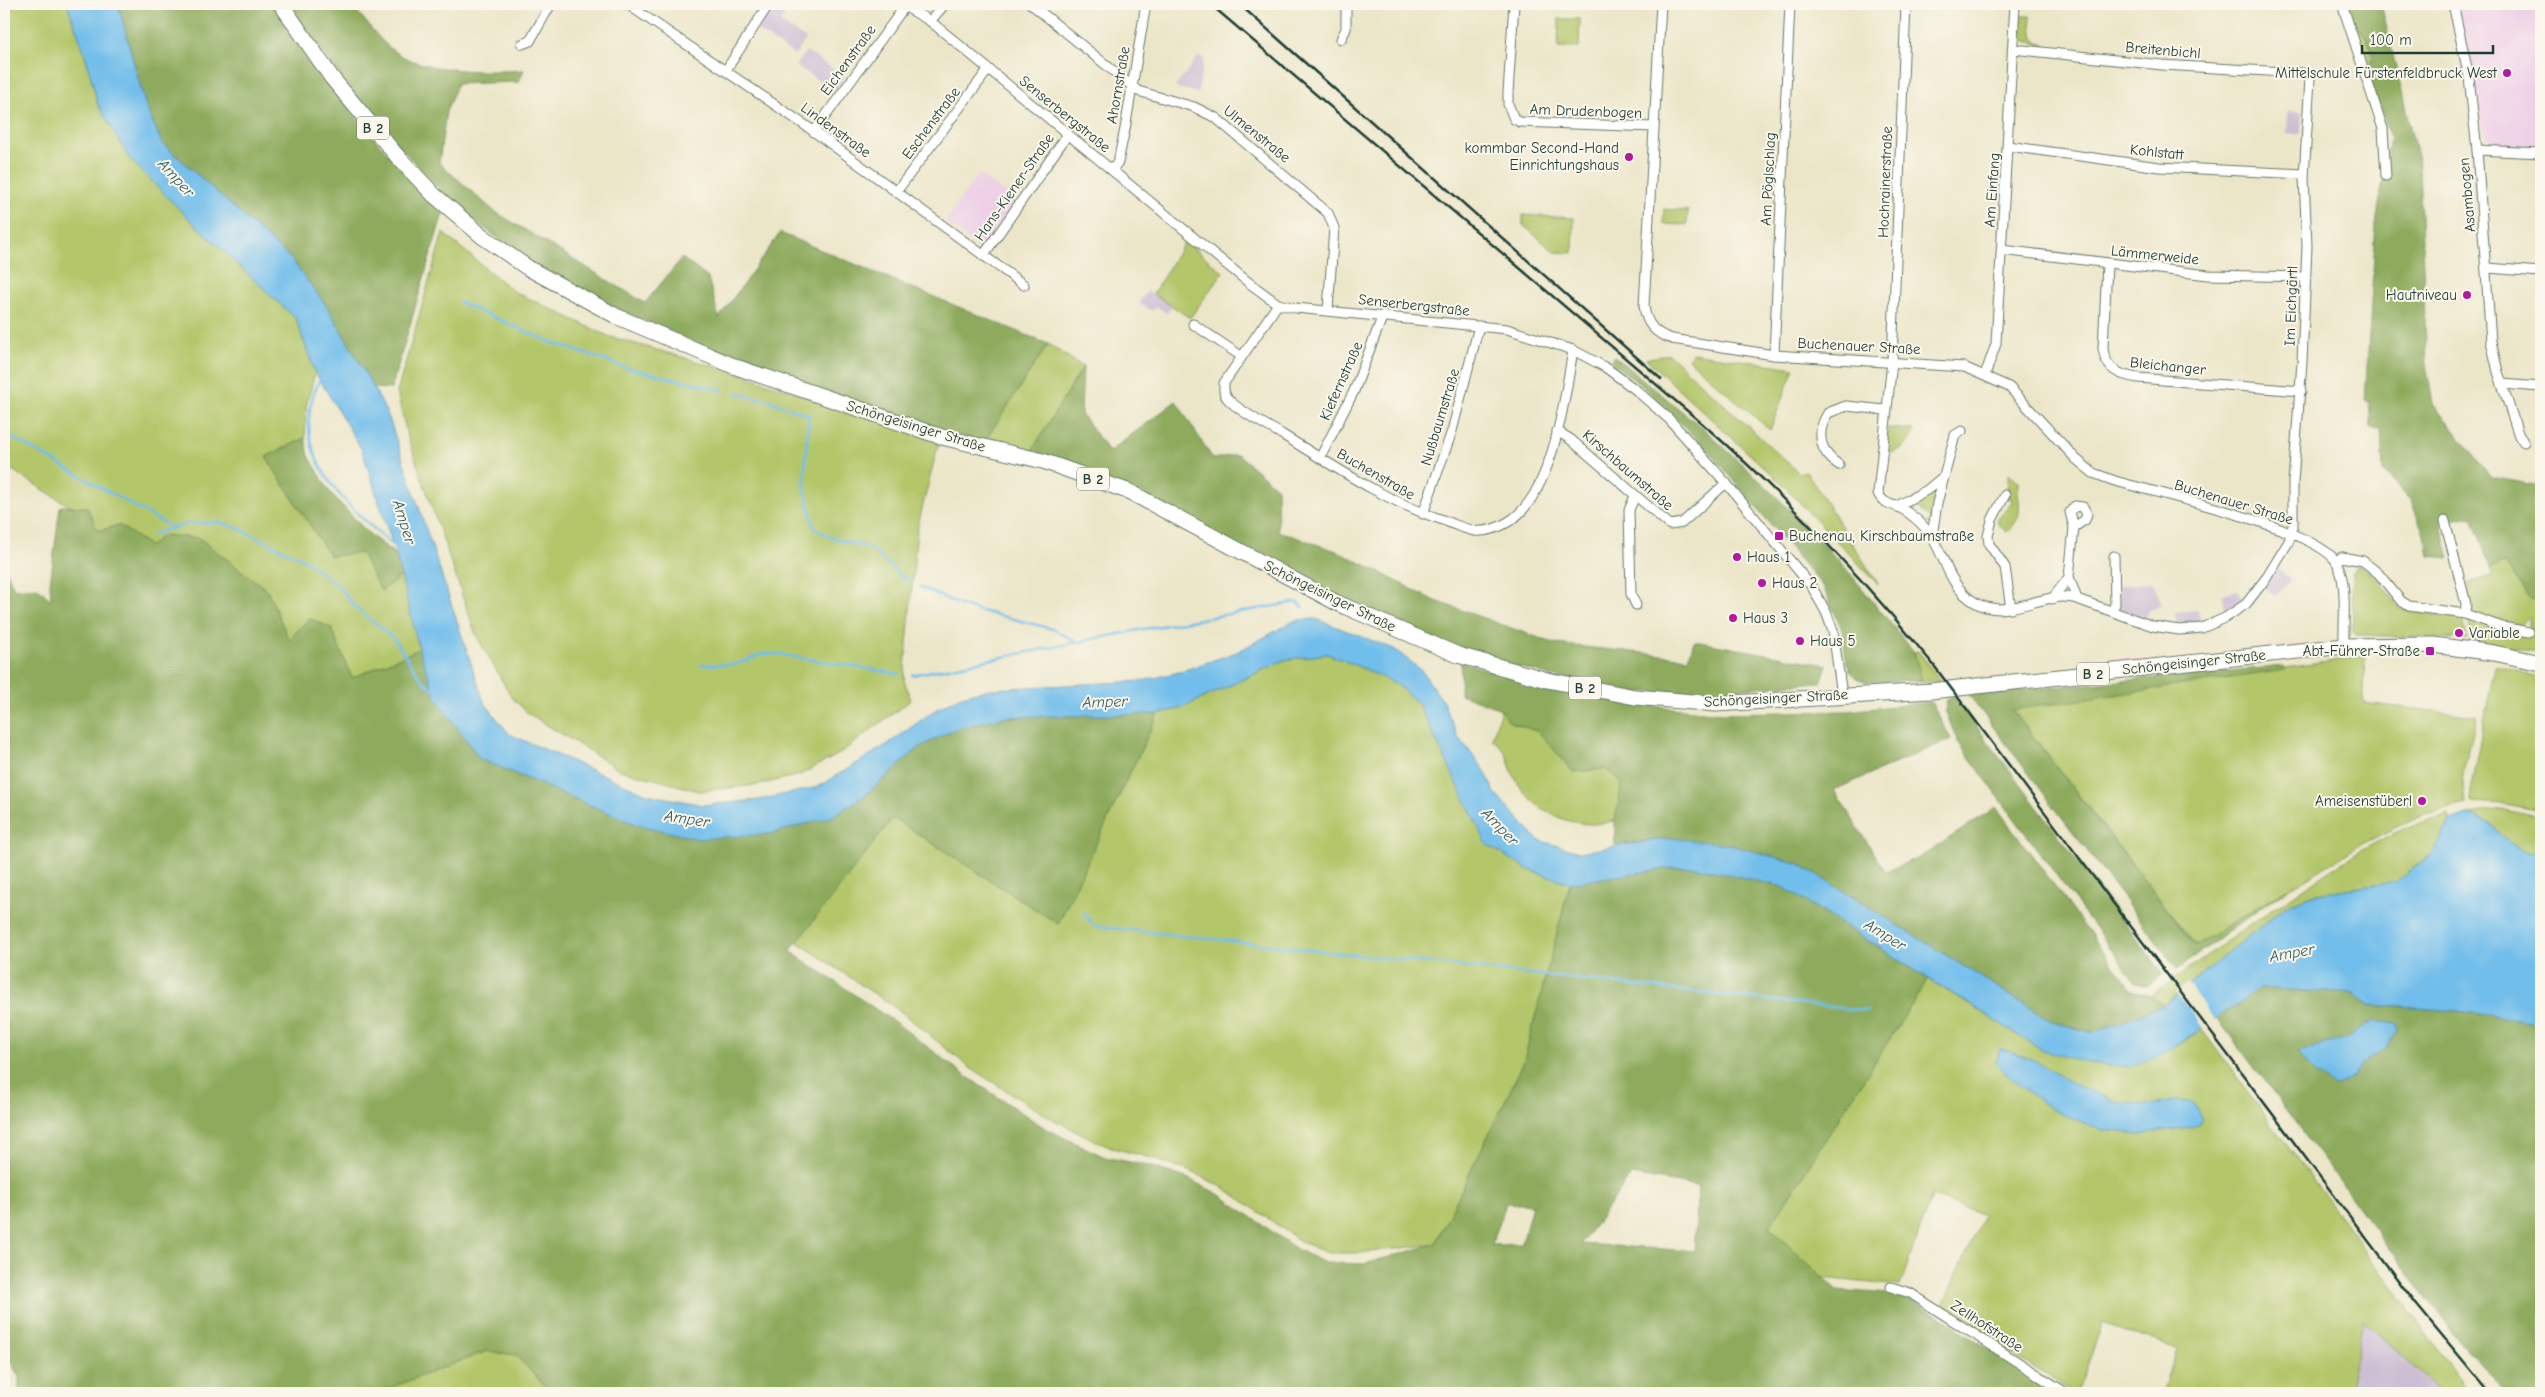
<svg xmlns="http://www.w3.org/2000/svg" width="2545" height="1397" font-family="'Comic Neue',sans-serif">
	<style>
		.built { fill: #eed0e7 }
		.industrial { fill: #ccbed3 }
		.green { fill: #b3c669; stroke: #69824e }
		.forest { fill: #8eab5d; stroke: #567448; fill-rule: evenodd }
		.water { fill: #71bdeb; stroke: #487d90 }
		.pier { fill: #ece6c9 }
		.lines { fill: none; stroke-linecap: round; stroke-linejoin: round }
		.stream { stroke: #71bdeb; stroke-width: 2.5 }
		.street-casing { stroke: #677868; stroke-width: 11 }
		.primary-casing { stroke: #677868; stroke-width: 17 }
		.street { stroke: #fff; stroke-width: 9 }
		.primary { stroke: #fff; stroke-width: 15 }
		.rail { stroke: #1f3d34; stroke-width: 2.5 }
		.poi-dot { fill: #b5179e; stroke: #fbf7ec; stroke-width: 2 }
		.labels { text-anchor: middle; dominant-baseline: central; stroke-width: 4; stroke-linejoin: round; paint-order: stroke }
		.shield { fill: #fbf7ec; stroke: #61756b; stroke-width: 1 }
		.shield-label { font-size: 14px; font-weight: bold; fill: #1f3d34 }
		.street-label { font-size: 15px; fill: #1f3d34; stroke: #fbf7ec }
		.poi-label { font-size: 15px; fill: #1f3d34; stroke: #fbf7ec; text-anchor: start }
		.water-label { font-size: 16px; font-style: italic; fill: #345d62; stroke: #fbf7ec }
	</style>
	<rect width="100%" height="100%" fill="#fbf7ec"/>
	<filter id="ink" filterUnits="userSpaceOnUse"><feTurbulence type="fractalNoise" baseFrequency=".02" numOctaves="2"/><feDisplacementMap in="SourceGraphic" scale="10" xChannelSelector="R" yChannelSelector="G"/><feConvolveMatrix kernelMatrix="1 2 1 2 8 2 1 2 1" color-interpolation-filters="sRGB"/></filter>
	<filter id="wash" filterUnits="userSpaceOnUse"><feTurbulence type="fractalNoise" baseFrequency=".0096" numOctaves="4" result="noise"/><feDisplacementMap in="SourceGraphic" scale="20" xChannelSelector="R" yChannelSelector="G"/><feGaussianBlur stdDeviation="1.12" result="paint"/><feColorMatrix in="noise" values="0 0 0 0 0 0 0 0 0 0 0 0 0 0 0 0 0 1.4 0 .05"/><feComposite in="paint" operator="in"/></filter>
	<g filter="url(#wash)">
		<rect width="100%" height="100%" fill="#ece6c9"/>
		<g class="built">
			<polygon points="2458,4 2541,4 2541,148 2499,146 2488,138 2481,125 2473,70"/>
			<polygon points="978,174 1015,200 981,249 945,222"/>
		</g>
		<g class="industrial">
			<polygon points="774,4 786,12 780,22 806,39 795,55 757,30"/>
			<polygon points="806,51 845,77 836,91 796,66"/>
			<polygon points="1198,57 1204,58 1198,93 1175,87"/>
			<polygon points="2288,112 2302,112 2301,134 2287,134"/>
			<polygon points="1147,291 1172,306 1167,313 1156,306 1152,311 1139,303"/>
			<polygon points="2278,567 2290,580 2276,596 2264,587"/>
			<polygon points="2153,582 2162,605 2148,611 2145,618 2120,609 2119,586"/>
			<polygon points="2237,590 2244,601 2225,614 2223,594"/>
			<polygon points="2198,610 2200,622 2176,624 2175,612"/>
			<polygon points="2363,1320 2442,1393 2349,1393"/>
		</g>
		<g class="green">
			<polygon points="4,4 67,4 85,54 98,105 187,217 296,319 315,372 306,407 305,438 266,457 361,553 403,575 419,649 352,678 331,628 289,641 267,590 150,547 119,525 98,531 87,507 71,507 4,465"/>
			<polygon points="2021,16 2030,16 2034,39 2046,46 2022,40"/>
			<polygon points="1559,19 1580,19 1579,48 1558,48"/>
			<path d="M2353 23C2370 38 2374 49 2369 72Z"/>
			<polygon points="1664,209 1688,211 1687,225 1663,224"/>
			<polygon points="1523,215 1574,218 1573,253 1555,252 1523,225"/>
			<polygon points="443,233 513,291 608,336 738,373 939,441 917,529 904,680 911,700 839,754 800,775 757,785 699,791 620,770 529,714 512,698 476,635 407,435 397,392"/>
			<polygon points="1185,241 1223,272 1190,318 1153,294"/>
			<polygon points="1048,344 1083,367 1031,452 985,441"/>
			<polygon points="1693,353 1794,368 1770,430 1688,359"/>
			<polygon points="1669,354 1799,473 1806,471 1878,584 1782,484 1646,359"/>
			<path d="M1888 428 1914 430C1911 444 1900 452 1886 453Z"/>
			<path d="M2009 474 2018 482C2017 504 2026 515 2007 532L1998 524V519L2012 502 2007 488Z"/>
			<polygon points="1938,484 1932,522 1927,524 1930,518 1918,507 1913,512 1908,504"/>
			<path d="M2504 563 2532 600 2541 597V653L2471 640 2469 621 2529 636V617L2520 626C2507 624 2482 623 2473 611 2468 604 2469 592 2468 583L2493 575 2490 567Z"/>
			<path d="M2358 565C2377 574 2389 591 2399 609L2461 619 2464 623 2467 639 2357 635 2353 632 2352 574Z"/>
			<polygon points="1918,651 1941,681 1907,681 1921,680 1914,652"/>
			<polygon points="1327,654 1365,669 1397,685 1418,703 1488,845 1529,870 1570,883 1523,1064 1435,1244 1361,1253 1328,1253 1303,1243 1226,1189 1192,1172 1151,1158 1109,1147 1054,1120 970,1068 900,1011 796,941 893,818 1058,923 1158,714 1182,708 1284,660"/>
			<polygon points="2366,656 2363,703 2477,716 2463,773 2466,804 2421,815 2362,844 2196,946 2012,709"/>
			<polygon points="2495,666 2541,677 2541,811 2505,804 2472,802 2472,781"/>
			<path d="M1501 709 1508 721 1539 732 1573 772 1606 769 1623 783 1615 821C1607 822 1599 824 1592 824 1560 824 1529 806 1515 778 1505 759 1512 754 1492 739Z"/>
			<path d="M2504 809 2541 817V853C2517 855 2504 835 2488 823 2482 820 2476 817 2470 814Z"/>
			<path d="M2449 815 2450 821 2442 837 2430 855 2396 882 2318 893 2288 904 2164 1005 2151 996C2202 959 2252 922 2304 888 2350 857 2394 826 2449 815Z"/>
			<polygon points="1928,979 2042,1050 2168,1051 2202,1030 2470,1393 2442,1393 2363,1320 2349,1393 2162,1393 2177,1349 2103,1323 2077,1393 2074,1393 1941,1308 1984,1215 1932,1195 1900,1286 1822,1278 1769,1227"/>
			<polygon points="487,1351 516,1355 551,1393 376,1393"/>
		</g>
		<g class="forest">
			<path d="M118 4H273C322 81 380 148 443 213L391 389 374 388 328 308 291 259 162 143 146 107Z"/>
			<path d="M289 4H351C363 17 381 43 395 52 425 73 489 72 524 70L519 82 457 84 446 112 439 163 494 211 645 303 682 258 708 278 719 318 780 233 1048 344 985 441 944 433 746 364 620 310 529 262 454 205 370 115 307 33Z"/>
			<polygon points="2346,4 2381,4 2419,165 2427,369 2433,404 2491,477 2541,486 2541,597 2532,601 2504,563 2490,567 2472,516 2440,522 2450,558 2429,556 2427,542 2411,501 2383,471 2381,430 2371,428 2369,402 2365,400 2376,223 2390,137 2371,84 2369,72 2373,56 2370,45 2364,33 2353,23"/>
			<polygon points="1614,356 1705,430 1773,493 1843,565 1914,652 1922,680 1868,682 1858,679 1852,673 1847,664 1842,629 1823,587 1711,453 1647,390 1611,362"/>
			<polygon points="1083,367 1081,414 1109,452 1176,401 1213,459 1238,454 1277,488 1278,531 1342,553 1433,600 1556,644 1689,658 1694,641 1827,665 1821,682 1697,692 1634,692 1548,675 1459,651 1339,600 1031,452"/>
			<polygon points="305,438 309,456 329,491 367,532 396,555 403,575 381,591 361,553 330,556 266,457"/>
			<path d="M60 506 87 507 98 531 119 525 150 546 163 535 199 538 267 590 289 640 309 618 331 628 352 678 419 649 436 698 480 759 635 824 698 839 863 797 920 747 957 728 1004 717 1158 714 1058 924 893 818 790 951 896 1023 966 1076 1048 1130 1105 1157 1149 1166 1189 1179 1222 1196 1298 1250 1325 1263 1364 1264 1435 1244 1523 1064 1570 883 1670 868 1697 867 1783 887 1928 979 1769 1228 1837 1290 1903 1295 1954 1325 2052 1393H551L516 1355 487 1351 376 1393H19V1376L4 1352V1269L6 1266 4 1264V564L14 589 37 587 51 600 50 584ZM1631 1175 1698 1186 1694 1251 1581 1244ZM1506 1203 1532 1205 1522 1244 1492 1245Z"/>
			<polygon points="1461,662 1546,688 1634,704 1722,713 1848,711 1931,702 1951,739 1834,790 1886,872 1927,853 1996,807 2132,990 2151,996 2164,1005 2095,1033 2053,1022 1800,864 1669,838 1615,845 1615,821 1622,783 1606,769 1573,772 1539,732 1508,721 1501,709 1460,694"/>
			<polygon points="2284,666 2285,670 2012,710 2195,946 2287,889 2177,969 1969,695"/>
			<polygon points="1953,695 2163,974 2148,986 2136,983 1958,742 1945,711 1947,700"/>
			<polygon points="2260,988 2354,994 2369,1005 2458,1011 2531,1021 2541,1027 2541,1393 2506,1393 2457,1338 2217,1018"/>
		</g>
		<g class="water">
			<path d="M67 4H118L146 107 162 143 291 259 328 308 374 388 389 418 484 702 509 734 647 794 703 805 759 800 818 787 888 744 935 710 961 696 990 689 1142 681 1179 672 1237 652 1296 620 1316 619 1394 649 1421 670 1442 700 1458 736 1485 771 1495 793 1538 840 1579 852 1670 838 1727 844 1800 864 2053 1022 2094 1033 2164 1005 2288 904 2318 893 2396 882 2430 855 2442 837 2450 821 2470 814C2476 817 2482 820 2488 823 2504 835 2517 855 2541 853V1017L2531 1021 2458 1011 2369 1005 2354 994 2261 988 2168 1051 2131 1067 2088 1063 2042 1050 1783 887 1697 867 1670 868 1570 883 1529 870 1487 845 1418 703 1397 685 1365 669 1327 654 1284 660 1182 708 1158 714 1004 717 957 728 920 747 863 797 831 817 770 834 698 839 635 824 480 759 436 698 419 649 396 555 362 450 315 372 296 319 187 217 129 158 98 105 85 54Z"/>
			<polygon points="2374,1021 2397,1024 2398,1030 2384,1049 2363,1063 2352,1078 2334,1086 2316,1075 2297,1052 2344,1039"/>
			<polygon points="2000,1048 2036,1061 2062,1078 2115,1102 2150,1105 2175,1101 2190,1102 2197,1107 2203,1120 2197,1126 2139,1134 2102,1130 2052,1110 2015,1082 1996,1064"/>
		</g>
		<polygon class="pier" points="2187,983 2216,1022 2205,1031 2176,992"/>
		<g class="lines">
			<g class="stream">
				<polyline points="459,302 545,340 627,368 723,390"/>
				<path d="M320 379C283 450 344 504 394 546"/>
				<polyline points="736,393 767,400 809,415 804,483 814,528 830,537 870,548 903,578 910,581"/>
				<polyline points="4,433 173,528"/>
				<polyline points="153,534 187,524 218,522 235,527 307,561 340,588 356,608 393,638 422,680 434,690"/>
				<polyline points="920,587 965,607 1053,629 1078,643"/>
				<polyline points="701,665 737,664 762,654 778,654 899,674"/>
				<polyline points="912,675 1144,629 1297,602 1303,607"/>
				<polyline points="1083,912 1094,926 1868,1011"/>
			</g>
		</g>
	</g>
	<g filter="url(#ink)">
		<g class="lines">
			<g class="street-casing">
				<g id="street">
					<polyline points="627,4 812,130 1024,285"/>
					<polyline points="901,4 930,21 1248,282 1278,304 1296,308 1507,329 1573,350 1605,367 1636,390 1669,419 1726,483 1812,587 1826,612 1833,631 1842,695"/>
					<polyline points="1031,4 1138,91 1194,107 1216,118 1328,213 1334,228 1328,310"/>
					<polyline points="1514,4 1508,93 1508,104 1514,119 1520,122 1654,127"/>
					<path d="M1661 4 1644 306C1646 324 1655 334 1672 339L1774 355 1964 367 2009 387 2076 459 2093 473 2115 481C2157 493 2319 529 2337 563 2348 583 2343 623 2344 646"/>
					<path d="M1906 4 1892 362 1878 493C1882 504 1893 504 1902 509 1911 514 1919 521 1926 529 1943 548 1944 574 1964 594 2002 630 2038 588 2077 599"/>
					<polyline points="2342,4 2383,129 2386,176"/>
					<polyline points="2453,4 2469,77 2477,150 2491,341 2498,372 2519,436 2524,442"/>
					<polyline points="930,21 945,4"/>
					<polyline points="1341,39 1346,29 1346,4"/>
					<polyline points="522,44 530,41 551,4"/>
					<polyline points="2013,49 2162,65 2303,73 2310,79 2304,177 2307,246 2302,362 2293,482 2293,526 2289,541 2267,577 2246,604 2225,618 2202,628 2179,630 2153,626 2077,599 2069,577 2074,527"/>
					<polyline points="726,70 769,4"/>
					<polyline points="814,132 905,6"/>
					<polyline points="2008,146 2159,167 2304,174"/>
					<polyline points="2477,150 2541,153"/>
					<polyline points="1112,170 1118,162 1125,129 1146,4"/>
					<polyline points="896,192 988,70"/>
					<polyline points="2002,250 2208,275 2306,277"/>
					<polyline points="983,256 1068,134"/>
					<path d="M2107 264 2103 349C2106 370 2119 375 2138 378L2301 391"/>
					<polyline points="2487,268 2541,272"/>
					<path d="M1278 304 1224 383C1224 389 1223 393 1227 398 1238 411 1268 426 1283 435 1335 467 1385 501 1443 520 1453 524 1464 529 1475 531 1486 532 1498 528 1508 522 1553 496 1565 397 1573 350"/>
					<polyline points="1193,324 1241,356"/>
					<polyline points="1774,355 1790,4"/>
					<polyline points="1985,375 1996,344 2015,4"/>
					<polyline points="2502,384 2541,387"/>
					<polyline points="1557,431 1570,439 1670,525 1682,523 1726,483"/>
					<polyline points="1320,458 1354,391 1383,315"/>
					<path d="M1839 465C1820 453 1815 433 1828 413L1846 406 1885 410"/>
					<polyline points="2005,495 1992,520 1988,536 1989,544 2005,567 2011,609"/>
					<polyline points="1635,496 1629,510 1631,594 1636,605"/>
					<polyline points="1897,506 1927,490 1944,476"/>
					<polygon points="2075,506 2083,507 2087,514 2085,520 2074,527 2070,512"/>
					<polyline points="1423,514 1452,431 1479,326"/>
					<polyline points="2445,521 2466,604 2465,614"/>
					<polyline points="1932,536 1937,503 1955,435 1962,431"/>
					<polyline points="2336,561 2342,557 2363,561 2378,573 2401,601 2409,606 2465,614 2502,627 2529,632"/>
					<polyline points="2052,599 2069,577"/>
					<polyline points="2112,611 2115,604 2114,556"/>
					<polyline points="1891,1287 1910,1293 2066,1393"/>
				</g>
			</g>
			<g class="primary-casing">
				<polyline id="primary" points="281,4 332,78 397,156 434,195 482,236 528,268 618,317 736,367 942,437 1043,461 1130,492 1337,603 1458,655 1547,680 1635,697 1716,704 1931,691 2344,646 2433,645 2494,653 2541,663"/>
			</g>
			<use href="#street" class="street"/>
			<use href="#primary" class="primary"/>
			<g class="rail">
				<path d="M1210 4 1705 426C1788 499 1862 577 1932 663L2416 1304 2490 1393"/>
				<polyline points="1239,4 1661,379"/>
			</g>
		</g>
	</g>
	<g class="poi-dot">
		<circle cx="2507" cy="73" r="5"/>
		<circle cx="1629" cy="157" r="5"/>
		<circle cx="2467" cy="295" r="5"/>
		<rect x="1774" y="531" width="10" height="10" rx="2.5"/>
		<circle cx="1737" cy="557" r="5"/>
		<circle cx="1762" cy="583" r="5"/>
		<circle cx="1733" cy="618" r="5"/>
		<circle cx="2459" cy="633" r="5"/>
		<circle cx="1800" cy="641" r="5"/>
		<rect x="2425" y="646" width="10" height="10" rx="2.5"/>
		<circle cx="2422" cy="801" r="5"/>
	</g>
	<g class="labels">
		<g class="shield">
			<rect x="357" y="116.5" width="32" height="23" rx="4"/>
			<rect x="1077" y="467.5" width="32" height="23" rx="4"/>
			<rect x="2077" y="662.5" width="32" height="23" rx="4"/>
			<rect x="1569" y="676.5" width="32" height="23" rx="4"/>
		</g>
		<g class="shield-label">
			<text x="373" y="128">B 2</text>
			<text x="1093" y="479">B 2</text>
			<text x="2093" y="674">B 2</text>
			<text x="1585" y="688">B 2</text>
		</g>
		<g class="street-label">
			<text transform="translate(2163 50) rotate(5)">Breitenbichl</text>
			<text transform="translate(848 60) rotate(-54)">Eichenstraße</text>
			<text transform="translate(1118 85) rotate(-80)">Ahornstraße</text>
			<text transform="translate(1586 111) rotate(2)">Am Drudenbogen</text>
			<text transform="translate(1065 114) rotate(39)">Senserbergstraße</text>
			<text transform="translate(931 123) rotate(-53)">Eschenstraße</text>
			<text transform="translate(836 130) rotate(36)">Lindenstraße</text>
			<text transform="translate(1257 134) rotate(39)">Ulmenstraße</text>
			<text transform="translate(2157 152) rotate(6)">Kohlstatt</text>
			<text transform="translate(1768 179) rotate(-87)">Am Pöglschlag</text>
			<text transform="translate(1885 182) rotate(-88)">Hochrainerstraße</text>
			<text transform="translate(1014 187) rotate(-55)">Hans-Kiener-Straße</text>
			<text transform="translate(1992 190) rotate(-86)">Am Einfang</text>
			<text transform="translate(2467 195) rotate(-95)">Asambogen</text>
			<text transform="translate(2155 255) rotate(6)">Lämmerweide</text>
			<text transform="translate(1414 305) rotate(6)">Senserbergstraße</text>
			<text transform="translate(2291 306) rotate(-88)">Im Eichgärtl</text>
			<text transform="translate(1859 346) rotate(3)">Buchenauer Straße</text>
			<text transform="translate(2168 366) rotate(6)">Bleichanger</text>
			<text transform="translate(1341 381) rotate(-66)">Kiefernstraße</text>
			<text transform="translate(1440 417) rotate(-73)">Nußbaumstraße</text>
			<text transform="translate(916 426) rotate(17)">Schöngeisinger Straße</text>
			<text transform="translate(1628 470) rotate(41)">Kirschbaumstraße</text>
			<text transform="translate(1376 474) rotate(30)">Buchenstraße</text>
			<text transform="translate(2234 502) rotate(17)">Buchenauer Straße</text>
			<text transform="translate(1330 596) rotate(26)">Schöngeisinger Straße</text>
			<text transform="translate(2194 662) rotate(-6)">Schöngeisinger Straße</text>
			<text transform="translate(1776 698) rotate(-3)">Schöngeisinger Straße</text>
			<text transform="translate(1987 1326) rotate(33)">Zellhofstraße</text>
		</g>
		<g class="poi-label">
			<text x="2497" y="73" text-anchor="end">Mittelschule Fürstenfeldbruck West</text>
			<text x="1619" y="148" text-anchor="end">kommbar Second-Hand<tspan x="1619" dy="17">Einrichtungshaus</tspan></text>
			<text x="2457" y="295" text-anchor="end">Hautniveau</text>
			<text x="1789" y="536">Buchenau, Kirschbaumstraße</text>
			<text x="1747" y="557">Haus 1</text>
			<text x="1772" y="583">Haus 2</text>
			<text x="1743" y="618">Haus 3</text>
			<text x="2469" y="633">Variable</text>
			<text x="1810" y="641">Haus 5</text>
			<text x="2420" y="651" text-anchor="end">Abt-Führer-Straße</text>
			<text x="2412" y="801" text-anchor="end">Ameisenstüberl</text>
		</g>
		<g class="water-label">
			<text transform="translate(176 178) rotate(48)">Amper</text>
			<text transform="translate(404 522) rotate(73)">Amper</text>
			<text transform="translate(1105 702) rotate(-2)">Amper</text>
			<text transform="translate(687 819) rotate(9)">Amper</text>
			<text transform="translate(1500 827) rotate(46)">Amper</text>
			<text transform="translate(1885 935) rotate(32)">Amper</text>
			<text transform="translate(2292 953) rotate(-10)">Amper</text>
		</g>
	</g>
	<rect width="2545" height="1397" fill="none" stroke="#fbf7ec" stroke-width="20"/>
	<path d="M2362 45v8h131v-8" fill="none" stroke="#1f3d34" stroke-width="2.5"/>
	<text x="2370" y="45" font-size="15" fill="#1f3d34" stroke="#fbf7ec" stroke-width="4" paint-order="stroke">100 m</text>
</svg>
